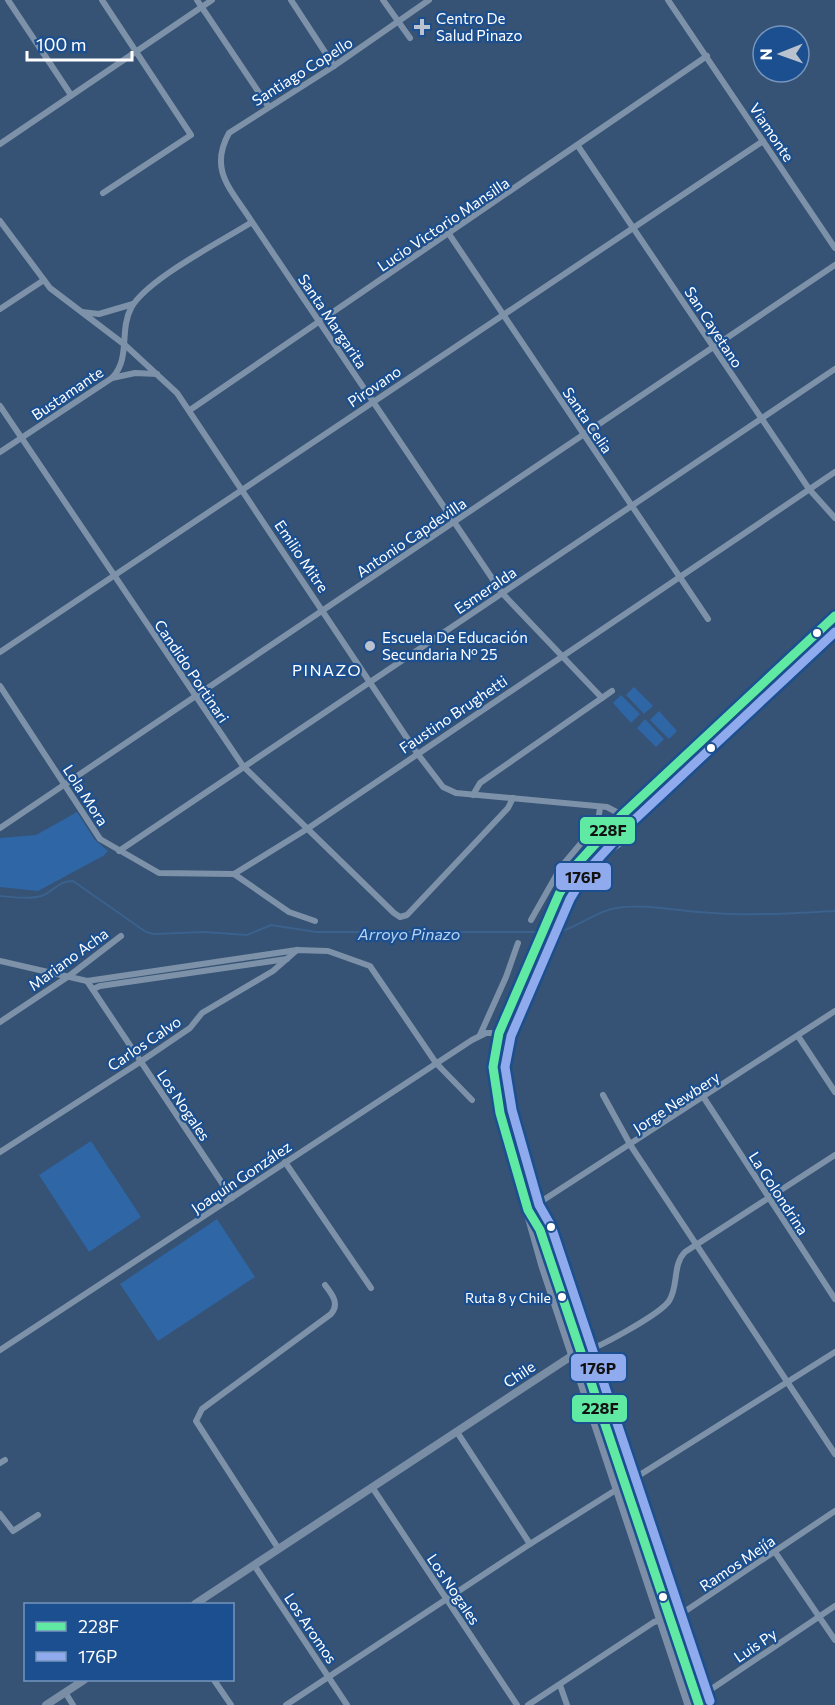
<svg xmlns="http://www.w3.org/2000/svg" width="835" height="1705" font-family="Commissioner,sans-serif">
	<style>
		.green { fill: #2f66a5 }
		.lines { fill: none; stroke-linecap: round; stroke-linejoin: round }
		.stream { stroke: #3b618d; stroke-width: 2 }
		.street { stroke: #7d92a8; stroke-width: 6 }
		.secondary { stroke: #798da4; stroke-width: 8 }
		.primary { stroke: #7d8ea7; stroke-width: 9 }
		.bus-1-casing { stroke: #1b4f8f; stroke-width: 14 }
		.bus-2-casing { stroke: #1b4f8f; stroke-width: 14 }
		.bus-1 { stroke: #60e9a3; stroke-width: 9 }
		.bus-2 { stroke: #90aaee; stroke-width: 9 }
		.poi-dot { fill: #b9c2ce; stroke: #1b4f8f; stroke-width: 2 }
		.bus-dot { fill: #fff; stroke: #1b4f8f; stroke-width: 2 }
		.labels { text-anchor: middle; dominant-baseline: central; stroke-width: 4.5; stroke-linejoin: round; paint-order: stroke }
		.bus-label { font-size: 14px; fill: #fff; stroke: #1b4f8f; text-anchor: end }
		.poi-label { font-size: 15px; fill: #fff; stroke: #1b4f8f; text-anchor: start }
		.street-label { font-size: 15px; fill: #fff; stroke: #1b4f8f }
		.neighbourhood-label { font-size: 16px; letter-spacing: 1.5px; fill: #fff; stroke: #1b4f8f }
		.water-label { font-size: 16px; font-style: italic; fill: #b5d3f5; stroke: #1b4f8f }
		.line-badge { stroke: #1b4f8f; stroke-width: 2 }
		.pale-badge-label { font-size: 16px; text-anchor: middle; font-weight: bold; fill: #111 }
	</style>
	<rect width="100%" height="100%" fill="#365274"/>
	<g class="green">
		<polygon points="634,687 653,706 644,714 626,695"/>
		<polygon points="621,695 640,714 631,723 613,703"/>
		<polygon points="659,711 677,731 669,739 650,720"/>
		<polygon points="645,719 664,739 656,747 637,728"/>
		<polygon points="77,812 95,840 108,851 103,856 38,891 0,887 0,838 36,835"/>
		<polygon points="91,1141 141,1217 89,1252 39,1175"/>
		<polygon points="217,1219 255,1277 158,1341 120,1284"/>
	</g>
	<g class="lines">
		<g class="stream">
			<path d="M0 896C13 897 31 900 44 895 56 889 59 881 73 881L146 932 153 934 204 932 247 935 271 925 316 932H539"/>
			<path d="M544 932C571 936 590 912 616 908 648 903 680 912 712 913 753 916 794 913 835 911"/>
		</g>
		<g class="street">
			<polyline points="8,0 71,95"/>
			<polyline points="102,0 191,135 103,193"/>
			<polyline points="197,0 268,106"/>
			<polyline points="291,0 334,66"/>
			<polyline points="383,0 410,38"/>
			<path d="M429 0 334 66 229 133C208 171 232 190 252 222L502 593 602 698"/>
			<polyline points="668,0 835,248"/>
			<polyline points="0,144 212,0"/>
			<polyline points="578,146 809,489 835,518"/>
			<polyline points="0,221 50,288 125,345 177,393 417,753 443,787 456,793 607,807 622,815"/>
			<polyline points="449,234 708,619"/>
			<polyline points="0,309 44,280"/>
			<polyline points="82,312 99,314 133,304"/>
			<polyline points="112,378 135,373 157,374"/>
			<polyline points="0,406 243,766 394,913 400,917 407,915 508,808 513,798"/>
			<polyline points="190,410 707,56"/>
			<path d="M0 452 112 378C131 358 119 331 131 308 147 279 222 241 252 222"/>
			<polyline points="0,652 763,141"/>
			<polyline points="0,686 100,839 159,873 234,874 289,912 315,921"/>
			<polyline points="473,795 480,783 612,691"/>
			<polyline points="0,828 835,265"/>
			<polyline points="119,851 835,369"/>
			<polyline points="234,874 307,829 835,472"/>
			<polyline points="531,920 561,867 598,823 600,807"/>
			<polyline points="0,961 87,981 232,1198"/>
			<polyline points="87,981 297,950 328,951 370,966 436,1063 472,1100"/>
			<polyline points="93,989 100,986 287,959"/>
			<polyline points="0,1022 69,976 121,936"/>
			<polyline points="480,1035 506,977 518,943"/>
			<polyline points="798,1036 835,1092"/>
			<polyline points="603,1095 631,1146 835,1454"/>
			<polyline points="704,1098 835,1299"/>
			<polyline points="0,1152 140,1062 190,1028 202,1013 273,971 297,950"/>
			<polyline points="285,1162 371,1288"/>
			<polyline points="528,1210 835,1011"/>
			<polyline points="0,1350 472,1040 486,1033 499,1033"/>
			<path d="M579 1353C596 1350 660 1314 669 1301 679 1286 672 1265 685 1252L835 1155"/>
			<polyline points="457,1432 530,1544"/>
			<polyline points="0,1463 5,1460"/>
			<polyline points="372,1487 517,1705"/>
			<polyline points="0,1514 13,1531 38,1515"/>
			<path d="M278 1548 196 1421 202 1409 331 1314C340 1304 332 1294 325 1285"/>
			<polyline points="775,1552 835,1640"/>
			<polyline points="254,1565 347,1705"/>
			<polyline points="214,1680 231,1705"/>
			<polyline points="560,1685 567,1705"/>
			<polyline points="65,1692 73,1705"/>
			<polyline points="694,1695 713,1688 835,1606"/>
			<polyline points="286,1705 530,1544 835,1352"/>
			<polyline points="528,1705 654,1622 681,1614 835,1511"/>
		</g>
		<g class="secondary">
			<polyline points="195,1604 573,1355"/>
			<polyline points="46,1705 84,1680"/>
		</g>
		<g class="primary">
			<polyline points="575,871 617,844 627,834 628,827 622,815"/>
			<polyline points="533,1217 540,1230 699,1705"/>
			<polyline points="689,1705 543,1266 500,1113 493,1080 494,1059 503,1023 559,894 577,864 622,815 835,616"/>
		</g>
		<g class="bus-1-casing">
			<polyline id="bus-1" points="699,1705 540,1230 528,1210 500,1113 493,1067 499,1033 559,894 577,864 622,815 835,616"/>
		</g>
		<g class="bus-2-casing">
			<polyline id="bus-2" points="710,1701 551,1226 539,1205 512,1110 505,1067 511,1036 570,899 587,871 631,823 835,632"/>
		</g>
		<use href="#bus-1" class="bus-1"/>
		<use href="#bus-2" class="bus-2"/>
	</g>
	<g class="poi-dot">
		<path d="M419 18h6v6h6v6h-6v6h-6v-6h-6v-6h6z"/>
		<circle cx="370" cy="646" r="6"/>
	</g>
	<g class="bus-dot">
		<circle cx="817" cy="633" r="5"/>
		<circle cx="711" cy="748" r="5"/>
		<circle cx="551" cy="1227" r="5"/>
		<circle cx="562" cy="1297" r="5"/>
		<circle cx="663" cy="1597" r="5"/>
	</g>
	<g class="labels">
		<g class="bus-label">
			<text x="551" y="1297">Ruta 8 y Chile</text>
		</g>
		<g class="poi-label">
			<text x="436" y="18">Centro De<tspan x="436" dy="17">Salud Pinazo</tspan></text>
			<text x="382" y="637">Escuela De Educación<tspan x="382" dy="17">Secundaria Nº 25</tspan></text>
		</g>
		<g class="street-label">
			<text transform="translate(302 71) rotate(-32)">Santiago Copello</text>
			<text transform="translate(772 132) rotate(56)">Viamonte</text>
			<text transform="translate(443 224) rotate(-34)">Lucio Victorio Mansilla</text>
			<text transform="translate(333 321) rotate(56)">Santa Margarita</text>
			<text transform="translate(714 327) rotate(57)">San Cayetano</text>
			<text transform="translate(374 386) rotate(-34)">Pirovano</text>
			<text transform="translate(67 393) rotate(-34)">Bustamante</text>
			<text transform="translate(588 420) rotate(56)">Santa Celia</text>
			<text transform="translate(411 537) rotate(-34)">Antonio Capdevilla</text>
			<text transform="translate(302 556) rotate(56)">Emilio Mitre</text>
			<text transform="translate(485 590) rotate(-34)">Esmeralda</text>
			<text transform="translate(192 671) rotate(56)">Candido Portinari</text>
			<text transform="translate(453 714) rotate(-34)">Faustino Brughetti</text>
			<text transform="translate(86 795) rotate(57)">Lola Mora</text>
			<text transform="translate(68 959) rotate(-36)">Mariano Acha</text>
			<text transform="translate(144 1043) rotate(-34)">Carlos Calvo</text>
			<text transform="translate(676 1102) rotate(-33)">Jorge Newbery</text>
			<text transform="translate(184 1105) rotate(56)">Los Nogales</text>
			<text transform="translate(241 1177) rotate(-34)">Joaquín González</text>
			<text transform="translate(779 1193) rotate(57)">La Golondrina</text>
			<text transform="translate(519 1374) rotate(-34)">Chile</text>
			<text transform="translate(737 1563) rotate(-34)">Ramos Mejía</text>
			<text transform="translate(454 1589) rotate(56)">Los Nogales</text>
			<text transform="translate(311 1628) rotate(56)">Los Aromos</text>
			<text transform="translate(755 1645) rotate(-34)">Luis Py</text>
		</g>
		<g class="neighbourhood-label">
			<text x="327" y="669">PINAZO</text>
		</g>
		<g class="water-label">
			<text x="409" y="933">Arroyo Pinazo</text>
		</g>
	</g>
	<g class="line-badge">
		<rect x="579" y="816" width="57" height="29" rx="6" fill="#60e9a3"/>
		<rect x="555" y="862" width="57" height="29" rx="6" fill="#90aaee"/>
		<rect x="570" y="1353" width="57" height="29" rx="6" fill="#90aaee"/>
		<rect x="571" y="1394" width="57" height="29" rx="6" fill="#60e9a3"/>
	</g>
	<g class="pale-badge-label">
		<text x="608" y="836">228F</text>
		<text x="583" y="883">176P</text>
		<text x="598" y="1374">176P</text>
		<text x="600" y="1414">228F</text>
	</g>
	<rect x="24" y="1603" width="210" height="78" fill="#1b4f8f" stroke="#7695bc" stroke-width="1.5"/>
	<rect x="36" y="1622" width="30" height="9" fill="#60e9a3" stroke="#7695bc" stroke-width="1.5"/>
	<text x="78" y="1633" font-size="18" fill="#ffffff">228F</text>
	<rect x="36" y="1652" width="30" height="9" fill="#90aaee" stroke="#7695bc" stroke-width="1.5"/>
	<text x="78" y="1663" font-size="18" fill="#ffffff">176P</text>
	<g transform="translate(781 54) rotate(269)"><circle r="28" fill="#1b4f8f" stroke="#7695bc" stroke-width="1.5"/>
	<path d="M0-4.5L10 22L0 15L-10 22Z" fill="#b9c2ce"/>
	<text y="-9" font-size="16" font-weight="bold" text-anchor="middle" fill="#ffffff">N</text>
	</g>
	<path d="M27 51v9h105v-9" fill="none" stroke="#ffffff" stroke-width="3"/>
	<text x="36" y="51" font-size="18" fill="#ffffff" stroke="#1b4f8f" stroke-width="4.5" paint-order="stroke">100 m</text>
</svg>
